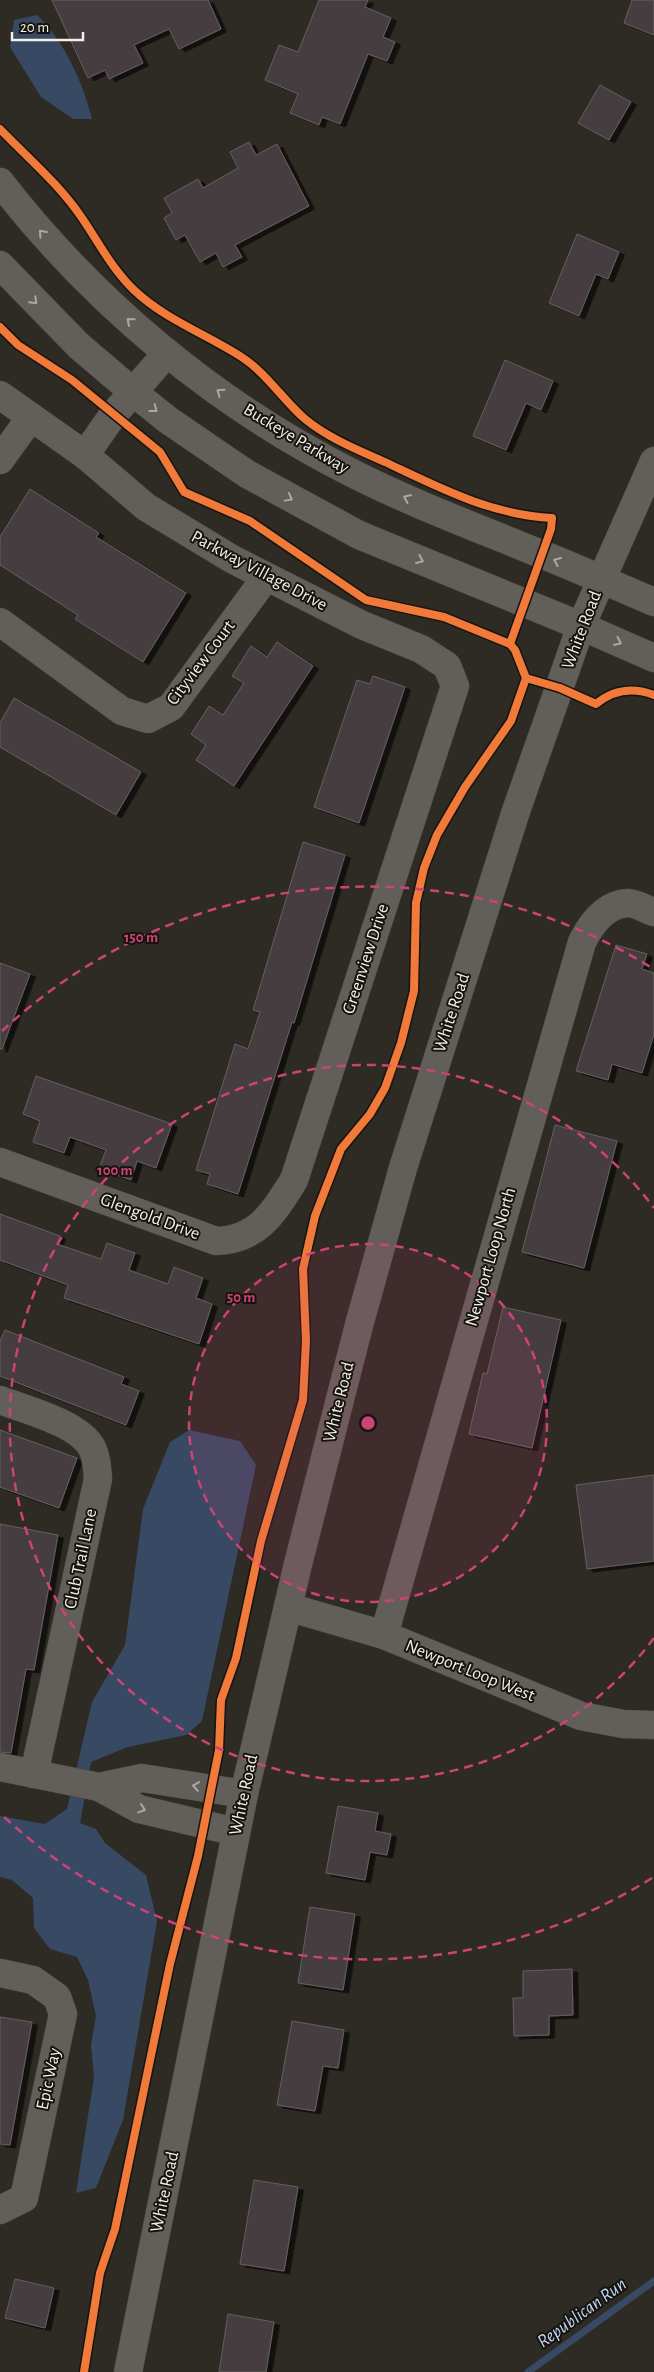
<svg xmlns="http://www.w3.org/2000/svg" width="654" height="2372" font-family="'Alegreya Sans',sans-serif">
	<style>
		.water { fill: #384964 }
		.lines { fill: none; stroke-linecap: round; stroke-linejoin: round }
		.stream { stroke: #384964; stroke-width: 7 }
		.building { fill: #453e41; stroke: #646060; filter: url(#shadow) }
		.minor-casing { stroke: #4a4742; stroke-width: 29 }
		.tertiary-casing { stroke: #4a4742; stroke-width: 29 }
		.minor { stroke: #625f5a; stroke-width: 28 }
		.tertiary { stroke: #625f5a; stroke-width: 28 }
		.cycleway-casing { stroke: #17140f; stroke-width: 11 }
		.cycleway { stroke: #f17a3a; stroke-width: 8 }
		.oneway { stroke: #aba8a2 }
		.ring { fill: none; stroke: #cc4377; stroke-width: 2.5; stroke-dasharray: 9 6 }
		.labels { text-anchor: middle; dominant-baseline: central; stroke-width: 4; stroke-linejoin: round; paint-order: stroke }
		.street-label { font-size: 18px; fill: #f4f0e9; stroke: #17140f }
		.water-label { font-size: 19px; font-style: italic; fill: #c2d7f9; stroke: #17140f }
		.centre { fill: #cc4377; stroke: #17140f; stroke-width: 2.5 }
		.ring-label { font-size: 15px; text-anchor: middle; font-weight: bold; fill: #cc4377; stroke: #17140f; stroke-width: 4; stroke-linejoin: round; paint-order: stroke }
	</style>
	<defs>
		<filter id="shadow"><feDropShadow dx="5.5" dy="3" stdDeviation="0" flood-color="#0009"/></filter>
	</defs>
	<rect width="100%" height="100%" fill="#2e2a24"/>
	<g class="water">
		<path d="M37 15C65 42 82 81 92 119H73L41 97 10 47 14 20Z"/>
		<polygon points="189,1430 240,1441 256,1465 202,1721 186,1735 128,1747 91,1762 80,1823 96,1829 105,1843 146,1875 157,1921 123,2120 96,2188 76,2193 94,2077 91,2045 96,2016 88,1980 77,1957 50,1949 34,1928 33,1898 12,1880 0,1877 0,1816 45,1824 67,1809 92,1702 125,1645 143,1509 170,1442"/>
	</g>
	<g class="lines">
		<polyline class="stream" points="528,2372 654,2281"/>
	</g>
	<g class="building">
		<polygon points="52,0 208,0 221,29 179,49 169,29 134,45 143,63 109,79 105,70 88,78"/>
		<polygon points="319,0 368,0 365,7 391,18 383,37 395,42 387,61 368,54 340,124 322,117 319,125 290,113 298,94 265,80 279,45 298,52"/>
		<polygon points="632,0 654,0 654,35 624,23"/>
		<polygon points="600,85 631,102 609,140 578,123"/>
		<polygon points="249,142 256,155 277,144 309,206 235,245 242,257 223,267 216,253 200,262 185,235 176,240 164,218 172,213 164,198 198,179 203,188 238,168 230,152"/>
		<polygon points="577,234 619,252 608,279 596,274 579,316 549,303"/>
		<polygon points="505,360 553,381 541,410 526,403 506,450 473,436"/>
		<polygon points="30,489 99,533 96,537 186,593 143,662 75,619 78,615 0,565 0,537"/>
		<polygon points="277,642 313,666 234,786 196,760 206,745 191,734 209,706 223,715 244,683 232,676 251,646 267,657"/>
		<polygon points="373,676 405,687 359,823 314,807 357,680 370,684"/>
		<polygon points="14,698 141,772 116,815 0,747 0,723"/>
		<polygon points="303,842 345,855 294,1023 292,1022 238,1194 207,1184 210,1174 196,1170 235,1044 248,1049 260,1012 253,1010"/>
		<polygon points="616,945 647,954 642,969 654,973 654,1034 642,1073 612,1064 608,1080 576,1071"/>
		<polygon points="0,963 30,974 2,1049 0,1049"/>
		<polygon points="36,1076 172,1124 156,1168 137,1161 131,1180 99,1169 106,1150 70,1137 64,1153 33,1142 40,1121 23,1114"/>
		<polygon points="555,1125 617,1141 584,1268 522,1252"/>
		<polygon points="0,1214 60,1236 57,1244 101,1259 107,1243 135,1253 129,1270 168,1284 174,1267 203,1278 196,1298 212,1304 199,1344 64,1298 68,1285 0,1260"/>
		<polygon points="503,1307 561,1320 532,1448 469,1434 483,1373 487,1374"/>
		<polygon points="5,1330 124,1377 121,1384 139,1391 126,1425 0,1376 0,1341"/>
		<polygon points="0,1430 77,1458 59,1508 0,1487"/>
		<polygon points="654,1475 654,1561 587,1569 576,1485"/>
		<polygon points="0,1524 58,1535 34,1670 26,1669 11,1753 0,1752"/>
		<polygon points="338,1806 378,1813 375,1831 391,1834 387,1855 370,1852 365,1880 326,1873"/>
		<polygon points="310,1907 355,1914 343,1990 298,1983"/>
		<polygon points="572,1969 573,2015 549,2016 549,2035 514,2036 513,1998 523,1998 523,1971"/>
		<polygon points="0,2017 32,2022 10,2145 0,2144"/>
		<polygon points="292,2021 344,2030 338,2068 323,2066 315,2111 277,2105"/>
		<polygon points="254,2180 298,2187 284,2271 240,2264"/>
		<polygon points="15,2279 54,2288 45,2328 5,2318"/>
		<polygon points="228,2314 274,2322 266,2372 219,2372"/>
	</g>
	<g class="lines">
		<g class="minor-casing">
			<g id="minor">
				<path d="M0 395 85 455 146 507 232 559 362 625 421 649 447 666 455 686 294 1180C274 1212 258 1240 216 1241L0 1162"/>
				<polyline points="85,455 113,415 167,353"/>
				<polyline points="0,460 31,417"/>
				<polyline points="0,622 122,711 148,719 171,707 266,577"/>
				<path d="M0 1400C26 1410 79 1423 92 1448 97 1458 97 1468 98 1479L34 1774"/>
				<polyline points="288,1607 384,1635 581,1716 623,1724 654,1725"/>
				<path d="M384 1635 582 942C591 924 606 904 628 903 636 903 647 910 654 912"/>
				<polyline points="0,1767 99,1787 139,1809 236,1832"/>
				<polyline points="99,1787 142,1778 244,1794"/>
				<polyline points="0,1973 33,1980 57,1997 63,2014 24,2198 0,2210"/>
			</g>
		</g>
		<g class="tertiary-casing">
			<g id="tertiary">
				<path d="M0 182C94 303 215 404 352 473 413 504 478 528 541 554 579 569 616 586 654 602"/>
				<polyline points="0,265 79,346 133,392 168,420 247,474 359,535 581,626 654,658"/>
				<polyline points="128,2372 244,1794 298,1564 359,1325 403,1168 516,811 581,626 654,461"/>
			</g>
		</g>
		<use href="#minor" class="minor"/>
		<use href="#tertiary" class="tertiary"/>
		<g class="cycleway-casing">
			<g id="cycleway">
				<path d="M0 129C28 158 59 184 82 218 99 243 112 269 135 291 166 320 208 335 243 358 267 374 284 401 305 419 328 438 358 450 385 462 438 487 491 515 552 518L551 529 510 644"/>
				<path d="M0 327 18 345 72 380 160 452 184 492 250 521 366 600 444 617 510 644 515 650 526 678 560 688 596 704C613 690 633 687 654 695"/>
				<polyline points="84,2372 100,2273 115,2229 170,1964 198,1856 219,1750 221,1700 236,1658 261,1541 303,1400 306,1341 303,1269 315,1216 341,1149 370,1114 385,1088 401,1043 414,991 416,903 424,868 437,835 465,787 511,721 526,678"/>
			</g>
		</g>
		<use href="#cycleway" class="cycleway"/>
	</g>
	<defs><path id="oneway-chevron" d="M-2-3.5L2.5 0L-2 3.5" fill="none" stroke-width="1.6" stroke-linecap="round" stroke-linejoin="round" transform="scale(1.25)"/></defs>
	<g class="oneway">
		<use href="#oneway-chevron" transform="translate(42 233) rotate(-132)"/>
		<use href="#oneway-chevron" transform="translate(34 301) rotate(45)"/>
		<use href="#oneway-chevron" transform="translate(130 321) rotate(-139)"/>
		<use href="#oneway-chevron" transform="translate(220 392) rotate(-145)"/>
		<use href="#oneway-chevron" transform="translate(154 409) rotate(38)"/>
		<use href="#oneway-chevron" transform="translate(289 498) rotate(29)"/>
		<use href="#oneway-chevron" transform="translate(407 498) rotate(-156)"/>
		<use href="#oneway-chevron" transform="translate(420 560) rotate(23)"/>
		<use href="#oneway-chevron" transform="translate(557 561) rotate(-157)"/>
		<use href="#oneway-chevron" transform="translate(618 642) rotate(24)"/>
		<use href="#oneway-chevron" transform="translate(196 1786) rotate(-171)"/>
		<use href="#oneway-chevron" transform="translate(142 1809) rotate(18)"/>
	</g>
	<circle cx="368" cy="1423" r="179" fill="#cc4377" fill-opacity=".12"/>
	<g class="ring">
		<circle cx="368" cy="1423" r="179"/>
		<path d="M654 1638A358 358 0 1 1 654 1208"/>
		<path d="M652 1878A536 536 0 0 1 2 1815M2 1031A536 536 0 0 1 652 968"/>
	</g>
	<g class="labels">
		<g class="street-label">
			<text transform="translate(296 439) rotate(31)">Buckeye Parkway</text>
			<text transform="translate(259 571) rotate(28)">Parkway Village Drive</text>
			<text transform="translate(582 630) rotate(-69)">White Road</text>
			<text transform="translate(201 663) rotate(-53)">Cityview Court</text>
			<text transform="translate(366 959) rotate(-72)">Greenview Drive</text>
			<text transform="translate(452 1013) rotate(-72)">White Road</text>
			<text transform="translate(150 1217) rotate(20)">Glengold Drive</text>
			<text transform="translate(491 1257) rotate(-74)">Newport Loop North</text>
			<text transform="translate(339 1402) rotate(-76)">White Road</text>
			<text transform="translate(81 1559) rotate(-78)">Club Trail Lane</text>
			<text transform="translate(470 1671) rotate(22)">Newport Loop West</text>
			<text transform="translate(244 1795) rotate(-78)">White Road</text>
			<text transform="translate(49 2079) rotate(-78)">Epic Way</text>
			<text transform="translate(165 2192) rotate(-78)">White Road</text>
		</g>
		<g class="water-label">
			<text transform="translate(582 2313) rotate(-36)">Republican Run</text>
		</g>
	</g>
	<circle cx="368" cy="1423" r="8" class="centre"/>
	<g class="ring-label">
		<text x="141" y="942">150 m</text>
		<text x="115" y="1175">100 m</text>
		<text x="241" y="1302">50 m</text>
	</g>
	<path d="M12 32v8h71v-8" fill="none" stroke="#f4f0e9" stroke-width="2.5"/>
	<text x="20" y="32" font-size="15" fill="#f4f0e9" stroke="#17140f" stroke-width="4" paint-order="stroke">20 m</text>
</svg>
